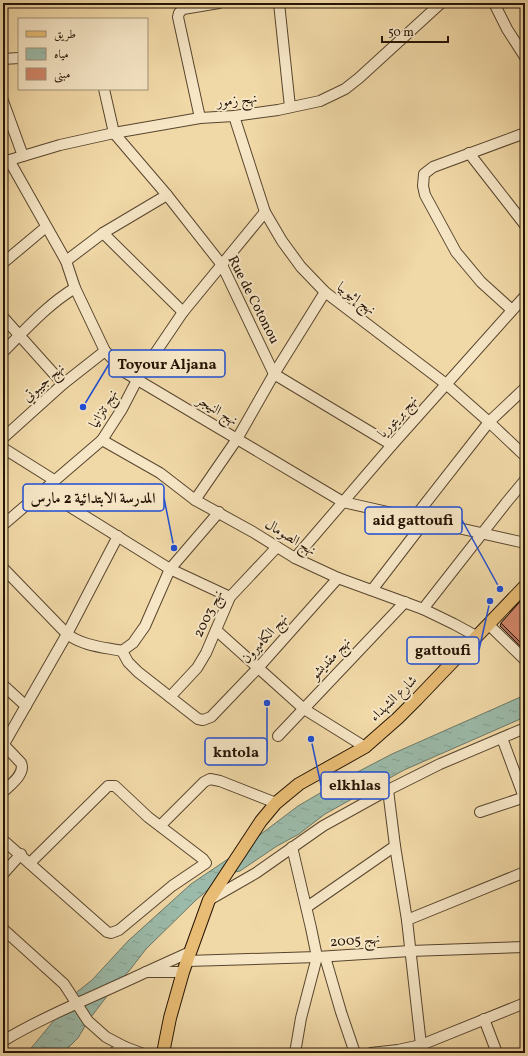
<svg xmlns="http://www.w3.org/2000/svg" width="528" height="1056" font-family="Vollkorn,Amiri,serif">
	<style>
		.water { fill: url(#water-ripples); stroke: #6c7867 }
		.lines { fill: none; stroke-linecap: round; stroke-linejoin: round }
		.minor-casing { stroke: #58452e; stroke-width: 12 }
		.major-casing { stroke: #251405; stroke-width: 14 }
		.minor { stroke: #f6e6c6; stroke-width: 10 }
		.major { stroke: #e8bc74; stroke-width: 12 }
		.wall { fill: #b37259; stroke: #251405 }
		.building { fill: #d08568; stroke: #251405 }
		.labels { text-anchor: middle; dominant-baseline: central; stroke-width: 4; stroke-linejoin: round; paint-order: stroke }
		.street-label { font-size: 14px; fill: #251405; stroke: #f6e6c6 }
		.leader { fill: none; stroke: #1d4ed8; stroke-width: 1.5 }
		.callout-dot { fill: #1d4ed8; stroke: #f6e6c6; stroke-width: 1.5 }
		.callout { fill: #f6e6c6; stroke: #1d4ed8; stroke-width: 1.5 }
		.callout-label { font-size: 15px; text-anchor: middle; font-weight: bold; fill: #251405 }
	</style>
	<defs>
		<pattern id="water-ripples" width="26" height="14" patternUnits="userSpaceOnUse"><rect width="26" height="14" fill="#9bbaa9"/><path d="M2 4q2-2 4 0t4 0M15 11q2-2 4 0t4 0" fill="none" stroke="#859f90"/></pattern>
	</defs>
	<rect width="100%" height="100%" fill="#f1d9a7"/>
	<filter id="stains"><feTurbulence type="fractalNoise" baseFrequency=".005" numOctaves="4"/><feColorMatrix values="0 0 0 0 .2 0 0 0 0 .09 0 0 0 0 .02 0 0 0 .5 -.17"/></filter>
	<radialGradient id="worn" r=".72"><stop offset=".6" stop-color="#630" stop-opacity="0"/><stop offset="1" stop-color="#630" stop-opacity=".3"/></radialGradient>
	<polygon class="water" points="525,695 525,717 404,770 325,814 299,834 277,846 240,871 226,874 195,901 146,949 129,971 114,987 88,1021 78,1038 63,1053 27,1053 61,1012 71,1003 72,996 92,980 128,941 191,884 228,859 298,806 344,779 392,754"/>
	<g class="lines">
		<g class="minor-casing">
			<g id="minor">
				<polyline points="279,3 290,107"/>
				<polyline points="494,3 507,29 525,57"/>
				<polyline points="3,59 19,58"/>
				<polyline points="104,89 114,133 167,195 222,265 274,374 392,445"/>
				<polyline points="3,101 23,156"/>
				<polyline points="234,116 265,212 282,241 301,267 325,292 446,384 489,422 525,456"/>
				<polyline points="200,118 178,17 179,13 183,9 219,3"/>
				<polyline points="469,153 525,225"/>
				<polyline points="9,160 66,261 75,288 105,351 126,373 343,502 525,543"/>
				<polyline points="3,162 60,145 114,133 200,118 234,116 278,110 320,101 345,89 359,78 441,3"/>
				<polyline points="103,233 183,312"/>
				<polyline points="66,261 103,233 167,195"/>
				<polyline points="3,263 46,227"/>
				<polyline points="512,310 481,282 456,252 425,195 423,186 424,174 433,167 525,133"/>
				<polyline points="3,317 63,384"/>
				<path d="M3 352C26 329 47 305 75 288"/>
				<polyline points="3,438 63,384 105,351"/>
				<polyline points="102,440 160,473 195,500 253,532 295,558 338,578 423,609 454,624 476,636"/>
				<polyline points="3,448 54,480"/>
				<polyline points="43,490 170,569 230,597"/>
				<polyline points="195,500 237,439 274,374 325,292"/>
				<polyline points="219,512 170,569 145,626 133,643 122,651 128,662 138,672 198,719 203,720 211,717 258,668 338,578"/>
				<polyline points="414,518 489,422 525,388"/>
				<polyline points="3,525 102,440 122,409 137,380 183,312 265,212"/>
				<polyline points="295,558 392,445 525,296"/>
				<path d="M3 568 67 634C83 646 103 647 122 651"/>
				<polyline points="372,590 425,521"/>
				<polyline points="423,609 506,503 525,480"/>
				<polyline points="488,624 525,660"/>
				<polyline points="216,630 304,709 365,747"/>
				<polyline points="3,685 26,706"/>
				<polyline points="170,697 197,668 206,653 230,597 277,547"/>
				<polyline points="278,736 405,602"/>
				<polyline points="502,738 525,800"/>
				<path d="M3 744 21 763C26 774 10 785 3 792"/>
				<polyline points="4,744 67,634 118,536"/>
				<polyline points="388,790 395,846 407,920 421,1045 425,1053"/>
				<polyline points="480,812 525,797"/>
				<polyline points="160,826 204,782 210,779 220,781 276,803"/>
				<polyline points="3,840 107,932 111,933 119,930 172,886 206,863 203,859 148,817 115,786 108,786 30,863"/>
				<polyline points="292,847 311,928 317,957 301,1018 295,1053"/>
				<polyline points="3,874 21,854"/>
				<polyline points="209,900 256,873 323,826 388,790 440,764 525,728"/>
				<polyline points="307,907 395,846"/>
				<polyline points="407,920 525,872"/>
				<polyline points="3,929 64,984 88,1021 106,1037 125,1047"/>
				<polyline points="325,957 341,1012 355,1053"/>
				<polyline points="187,961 317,957 410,951 525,947"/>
				<polyline points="183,972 146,972 190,952"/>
				<polyline points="484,1019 497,1053"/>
				<path d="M3 1041C48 1014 98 995 146 972"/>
				<polyline points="113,1053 125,1047 141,1053"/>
				<polyline points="371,1053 398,1050 421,1045 525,1003"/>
			</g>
		</g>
		<g class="major-casing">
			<polyline id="major" points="163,1053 170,1018 183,972 209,900 261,821 276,803 299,784 365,747 398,718 417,699 525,586"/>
		</g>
		<use href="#minor" class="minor"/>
		<use href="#major" class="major"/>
	</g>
	<polygon class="wall" points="525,596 525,651 500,626 501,623"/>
	<polygon class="building" points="525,596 525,647 501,623"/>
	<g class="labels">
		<g class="street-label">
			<text transform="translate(237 101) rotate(-6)">نهج زمور</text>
			<text transform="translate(356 299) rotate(37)">نهج إثيوبيا</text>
			<text transform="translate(253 300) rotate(63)">Rue de Cotonou</text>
			<text transform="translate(44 383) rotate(-41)">نهج جيبوتي</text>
			<text transform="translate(104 409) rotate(-59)">نهج تنزانيا</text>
			<text transform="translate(217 411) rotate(31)">نهج النيجر</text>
			<text transform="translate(398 417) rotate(-48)">نهج بريتوريا</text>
			<text transform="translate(290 538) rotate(31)">نهج الصومال</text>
			<text transform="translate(209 614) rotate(-64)">نهج 2003</text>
			<text transform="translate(265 639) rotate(-48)">نهج الكاميرون</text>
			<text transform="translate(331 659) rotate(-47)">نهج مقديشو</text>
			<text transform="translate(394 699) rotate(-44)">شارع الشهداء</text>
			<text transform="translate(355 941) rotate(-4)">نهج 2005</text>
		</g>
	</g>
	<path class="leader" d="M83 407L109 364M174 548L164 498M500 589L462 520M490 601L479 650M267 703L267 751M311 739L321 785"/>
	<g class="callout-dot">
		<circle cx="83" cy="407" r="4"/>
		<circle cx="174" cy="548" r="4"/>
		<circle cx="500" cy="589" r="4"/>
		<circle cx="490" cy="601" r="4"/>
		<circle cx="267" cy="703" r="4"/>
		<circle cx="311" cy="739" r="4"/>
	</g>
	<g class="callout">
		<rect x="109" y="350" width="116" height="27" rx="4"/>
		<rect x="23" y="484" width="141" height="27" rx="4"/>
		<rect x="365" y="507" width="97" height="27" rx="4"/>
		<rect x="407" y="637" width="72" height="27" rx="4"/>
		<rect x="205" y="738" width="62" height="27" rx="4"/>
		<rect x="321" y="772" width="68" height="27" rx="4"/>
	</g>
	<g class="callout-label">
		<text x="167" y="369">Toyour Aljana</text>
		<text x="93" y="503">المدرسة الابتدائية 2 مارس</text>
		<text x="413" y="525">aid gattoufi</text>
		<text x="443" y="655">gattoufi</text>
		<text x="236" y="757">kntola</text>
		<text x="355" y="790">elkhlas</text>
	</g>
	<rect width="528" height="1056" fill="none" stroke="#f1d9a7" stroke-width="16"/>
	<rect x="4" y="4" width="520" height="1048" fill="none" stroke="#251405" stroke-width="2"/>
	<rect x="8" y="8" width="512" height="1040" fill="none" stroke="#251405"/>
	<rect x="18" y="18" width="130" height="72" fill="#f6e6c6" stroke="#a29279"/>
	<rect x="26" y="31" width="20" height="6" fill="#e8bc74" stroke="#a29279"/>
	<text x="54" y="38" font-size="12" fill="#251405">طريق</text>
	<rect x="26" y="48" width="20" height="12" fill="url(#water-ripples)" stroke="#a29279"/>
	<text x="54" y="58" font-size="12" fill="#251405">مياه</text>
	<rect x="26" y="68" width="20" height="12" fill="#d08568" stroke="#a29279"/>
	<text x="54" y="78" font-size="12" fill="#251405">مبنى</text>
	<path d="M382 36v6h66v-6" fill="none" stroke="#251405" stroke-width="2"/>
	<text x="388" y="36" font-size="12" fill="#251405" stroke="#f6e6c6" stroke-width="3" paint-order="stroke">50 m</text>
	<rect width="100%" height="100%" filter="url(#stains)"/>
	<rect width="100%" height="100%" fill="url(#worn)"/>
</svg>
